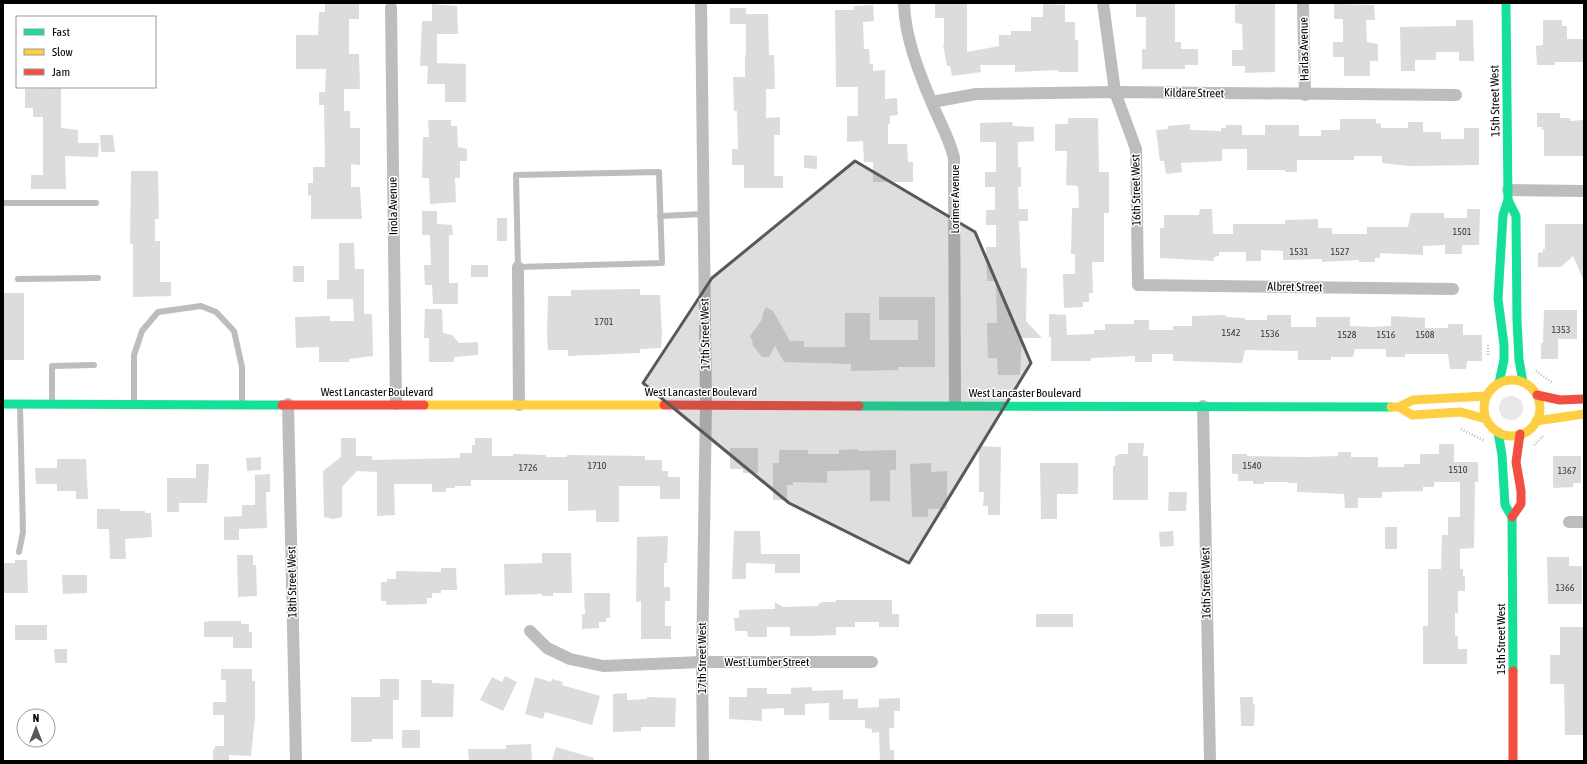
<svg xmlns="http://www.w3.org/2000/svg" width="1587" height="764" font-family="'Asap Condensed',sans-serif">
	<style>
		.green { fill: #e8e8e8 }
		.building { fill: #dcdcdc }
		.lines { fill: none; stroke-linecap: round; stroke-linejoin: round }
		.path { stroke: #b8b8b8; stroke-width: 2.5; stroke-dasharray: 1 2; stroke-linecap: butt }
		.lane { stroke: #bdbdbd; stroke-width: 6 }
		.street { stroke: #bdbdbd; stroke-width: 12 }
		.fast { stroke: #16e098; stroke-width: 9 }
		.slow { stroke: #ffcf43; stroke-width: 9 }
		.jam { stroke: #f24e42; stroke-width: 9 }
		.marked { fill: #595959; fill-opacity: 0.2; stroke: #595959; stroke-width: 3; stroke-linejoin: round }
		.labels { text-anchor: middle; dominant-baseline: central; stroke-width: 3; stroke-linejoin: round; paint-order: stroke }
		.number-label { font-size: 10px; fill: #373737 }
		.street-label { font-size: 12px; fill: #000; stroke: #fff }
	</style>
	<rect width="100%" height="100%" fill="#fff"/>
	<circle class="green" cx="1511" cy="408" r="12"/>
	<g class="building">
		<polygon points="935,3 967,4 967,52 999,46 999,35 1011,35 1011,31 1031,31 1031,17 1043,17 1043,4 1065,5 1065,22 1075,22 1075,40 1078,40 1078,72 1058,72 1058,70 1015,72 1015,65 980,65 981,72 952,76 950,66 947,66 943,44 944,44 944,18 935,18"/>
		<polygon points="1136,3 1175,4 1175,42 1181,42 1181,49 1198,49 1198,65 1185,65 1185,69 1142,69 1142,49 1146,49 1146,17 1136,17"/>
		<polygon points="325,4 359,4 359,19 349,19 349,54 359,54 360,89 344,89 344,111 350,111 350,128 360,128 360,165 351,164 351,187 360,187 362,219 311,219 311,195 308,196 308,183 313,183 313,167 325,167 324,105 319,105 319,92 325,92 326,69 296,69 296,35 318,35 319,12 325,12"/>
		<polygon points="432,4 457,6 458,34 437,34 437,63 466,64 466,102 445,102 445,84 427,84 428,66 420,66 422,21 432,21"/>
		<polygon points="1241,4 1275,4 1275,72 1245,73 1245,66 1232,66 1232,50 1243,50 1242,24 1235,23 1235,5"/>
		<polygon points="1334,4 1374,5 1375,20 1366,20 1367,42 1378,44 1378,61 1370,61 1370,76 1344,76 1344,57 1333,57 1333,42 1343,42 1343,19 1334,19"/>
		<polygon points="873,5 874,21 863,22 864,49 869,49 870,64 873,64 873,71 885,70 885,99 897,98 898,115 890,116 890,124 888,124 888,144 907,144 908,162 913,162 913,182 873,182 873,162 864,162 863,141 847,142 847,116 858,116 858,87 836,87 835,10 854,10 854,6"/>
		<polygon points="730,8 746,8 746,14 768,14 769,55 774,55 775,89 766,89 766,118 780,117 780,135 774,135 774,176 783,176 783,188 744,188 744,165 732,165 732,149 738,149 737,111 734,111 733,77 745,77 745,55 746,55 746,24 730,24"/>
		<polygon points="1456,20 1473,20 1474,61 1459,61 1459,52 1436,52 1436,60 1415,60 1415,71 1401,71 1400,27 1456,26"/>
		<polygon points="1543,20 1562,20 1562,26 1567,26 1567,39 1584,39 1584,62 1555,62 1555,65 1537,65 1536,49 1536,46 1543,45"/>
		<polygon points="61,88 61,128 78,130 78,143 99,143 98,157 65,156 66,189 31,189 31,175 43,175 43,117 33,117 33,108 25,108 25,89"/>
		<polygon points="1537,113 1560,113 1560,118 1570,118 1570,121 1583,120 1584,156 1544,156 1544,130 1542,130 1542,127 1537,127"/>
		<polygon points="1068,118 1098,118 1099,172 1109,172 1109,213 1104,213 1104,262 1092,262 1093,293 1089,293 1089,302 1083,302 1083,307 1064,308 1063,274 1075,274 1075,254 1071,254 1072,208 1079,208 1078,186 1066,185 1067,151 1055,151 1055,124 1068,124"/>
		<polygon points="1340,119 1376,119 1376,123 1381,124 1381,128 1408,128 1408,122 1423,122 1423,132 1441,132 1441,139 1464,139 1464,128 1479,128 1479,165 1409,166 1382,163 1382,156 1354,156 1354,160 1297,160 1297,172 1285,172 1285,170 1247,170 1247,149 1222,149 1222,161 1181,163 1182,172 1166,174 1164,161 1160,161 1156,130 1168,129 1168,126 1190,124 1190,130 1221,131 1221,128 1226,128 1226,125 1242,125 1242,135 1265,135 1265,125 1299,125 1299,136 1321,136 1321,130 1340,130"/>
		<polygon points="428,120 451,120 451,126 457,126 458,147 467,149 467,161 460,161 460,178 455,178 456,202 430,204 429,178 422,178 423,137 429,137"/>
		<polygon points="1012,122 1013,126 1034,127 1034,141 1018,142 1018,167 1021,167 1021,187 1018,187 1019,209 1028,209 1028,221 1019,221 1021,268 1027,268 1026,321 1042,338 1022,338 1020,375 998,375 997,358 988,358 987,323 997,323 996,281 987,281 986,247 996,247 996,225 986,225 986,210 995,210 995,187 985,187 985,172 996,172 996,142 980,142 980,123"/>
		<polygon points="100,135 113,135 115,152 101,152"/>
		<polygon points="804,155 817,156 817,169 804,168"/>
		<polygon points="131,171 158,171 159,219 155,219 155,241 160,241 160,282 171,282 171,296 133,297 133,244 130,244"/>
		<polygon points="1200,209 1212,209 1213,234 1233,234 1233,224 1285,224 1285,220 1318,219 1318,228 1332,228 1332,234 1367,234 1367,227 1408,227 1411,213 1444,213 1444,218 1467,218 1467,209 1480,209 1479,245 1462,245 1462,254 1445,254 1445,245 1423,246 1423,255 1380,253 1380,258 1375,258 1375,262 1359,262 1359,260 1322,262 1322,259 1283,260 1283,251 1261,250 1261,261 1246,261 1246,252 1219,252 1219,256 1214,257 1214,261 1160,258 1160,228 1164,228 1164,215 1199,215"/>
		<polygon points="422,211 437,211 437,224 452,225 453,235 449,235 449,283 458,283 458,304 433,304 432,285 425,285 424,265 431,265 430,235 422,235"/>
		<rect x="497" y="218" width="10" height="23"/>
		<polygon points="1545,224 1584,224 1584,281 1573,256 1561,267 1538,267 1538,253 1543,252 1543,249 1545,249"/>
		<polygon points="339,243 354,243 355,269 364,269 364,314 372,314 373,356 349,359 349,362 319,362 319,347 296,348 295,317 330,316 330,321 354,321 353,299 327,299 327,280 339,280"/>
		<rect x="471" y="265" width="17" height="12"/>
		<rect x="293" y="266" width="11" height="16"/>
		<polygon points="640,289 640,295 660,295 662,333 661,348 640,349 640,353 568,356 568,350 548,350 547,334 548,296 571,296 571,290"/>
		<rect x="3" y="293" width="21" height="67"/>
		<polygon points="879,297 935,297 935,367 898,367 898,370 851,371 851,364 784,362 775,346 769,357 762,357 752,344 753,342 750,336 763,318 762,316 766,307 773,311 790,341 804,341 804,347 845,347 845,313 870,313 870,340 918,340 918,320 879,320"/>
		<polygon points="425,309 442,309 443,333 452,335 459,343 478,342 478,355 454,357 454,362 429,362 429,338 424,338"/>
		<polygon points="1544,310 1577,310 1577,339 1558,339 1558,359 1541,359 1541,343 1543,343"/>
		<polygon points="1049,314 1066,315 1067,335 1094,334 1094,330 1105,330 1105,324 1134,324 1134,320 1149,320 1149,330 1173,330 1173,326 1192,326 1192,316 1226,315 1226,317 1245,318 1245,320 1267,320 1267,315 1291,315 1291,327 1316,327 1316,317 1350,317 1350,326 1372,327 1391,326 1391,316 1425,318 1425,328 1448,328 1448,324 1463,324 1463,335 1482,335 1482,361 1467,361 1466,369 1450,369 1448,354 1405,354 1405,357 1386,357 1386,349 1355,349 1353,357 1331,357 1331,360 1298,360 1298,351 1245,350 1242,363 1173,361 1173,354 1152,354 1152,362 1135,362 1135,356 1091,358 1091,361 1051,361 1051,337 1049,337"/>
		<polygon points="341,438 356,438 356,456 372,456 372,460 460,458 460,453 472,453 472,445 475,445 475,438 492,438 492,456 513,456 513,454 546,455 546,457 567,457 567,455 645,456 645,460 662,460 662,471 668,471 668,477 680,477 680,499 660,499 660,486 619,486 619,522 596,522 596,510 568,511 568,480 471,480 471,486 455,486 455,488 446,488 446,492 432,492 432,484 394,484 395,515 377,516 377,472 357,471 342,487 342,517 333,519 324,517 323,471 341,457"/>
		<polygon points="1128,443 1144,443 1143,456 1148,456 1148,500 1113,500 1113,466 1115,466 1115,457 1119,454 1128,454"/>
		<polygon points="1439,444 1454,444 1454,462 1478,462 1478,482 1475,482 1474,548 1460,549 1460,569 1463,569 1463,576 1465,576 1465,591 1458,591 1458,613 1455,613 1455,636 1458,636 1458,649 1467,649 1467,664 1423,664 1423,626 1428,626 1428,569 1441,569 1442,535 1448,535 1448,517 1460,517 1460,482 1434,482 1434,487 1423,487 1423,491 1382,492 1382,498 1358,498 1358,508 1345,508 1344,494 1297,492 1297,483 1288,483 1288,482 1264,482 1264,484 1253,484 1253,481 1238,481 1238,474 1232,474 1232,454 1247,454 1247,456 1307,457 1338,456 1338,452 1351,452 1351,457 1378,457 1378,467 1404,467 1404,464 1420,464 1420,454 1439,454"/>
		<polygon points="979,446 1001,447 1000,515 988,515 988,506 983,506 984,492 979,492"/>
		<polygon points="730,448 758,448 758,473 743,473 743,469 730,469"/>
		<polygon points="858,449 858,451 896,450 896,470 890,470 890,501 870,501 870,470 827,471 827,483 793,482 793,485 787,485 787,500 773,500 773,463 779,463 779,450 808,450 808,454 839,454 839,450"/>
		<polygon points="1553,456 1581,456 1581,483 1573,483 1573,487 1553,488"/>
		<polygon points="261,457 261,470 247,471 246,458"/>
		<polygon points="57,459 86,459 88,499 76,499 76,491 57,491 57,484 36,484 35,468 57,468"/>
		<polygon points="931,463 931,472 947,471 947,509 928,509 928,517 912,517 910,464"/>
		<polygon points="1040,463 1078,463 1078,494 1057,494 1057,519 1041,519"/>
		<polygon points="196,464 209,464 207,503 179,503 179,512 167,512 167,478 196,478"/>
		<polygon points="270,474 270,492 266,492 267,528 239,529 239,540 224,540 224,517 242,516 242,505 255,505 255,475"/>
		<polygon points="1169,492 1187,492 1186,511 1168,511"/>
		<polygon points="97,509 119,509 121,511 145,511 145,513 151,513 152,537 125,539 126,559 110,559 109,529 97,529"/>
		<rect x="1385" y="527" width="12" height="22"/>
		<polygon points="734,531 760,531 761,554 800,554 800,573 775,573 775,564 746,563 746,579 732,579"/>
		<polygon points="1173,531 1174,546 1160,547 1159,532"/>
		<polygon points="668,536 667,563 664,563 664,587 670,587 670,601 665,601 665,626 671,626 671,639 641,639 641,601 636,602 637,537"/>
		<polygon points="542,553 571,553 572,593 553,593 553,596 542,596 542,594 505,595 504,564 542,563"/>
		<polygon points="237,555 253,555 253,565 256,565 257,596 238,597"/>
		<polygon points="1547,557 1569,557 1569,566 1582,566 1582,604 1548,604"/>
		<polygon points="15,560 27,560 28,593 3,593 3,563 15,563"/>
		<polygon points="441,568 456,568 457,590 441,590 441,593 432,593 432,598 427,598 427,604 386,605 386,601 381,601 381,582 387,582 387,579 396,579 396,571 441,572"/>
		<polygon points="62,575 87,575 87,593 63,594"/>
		<polygon points="584,593 610,593 610,618 606,618 606,622 599,622 599,628 582,629 582,614 585,614"/>
		<polygon points="836,600 892,600 892,614 899,614 899,627 879,627 879,622 855,622 855,627 836,627 836,635 811,636 790,636 790,627 767,627 767,637 748,637 747,631 735,631 734,618 739,618 739,610 775,609 775,602 783,607 818,606 818,604 822,602 836,602"/>
		<rect x="1036" y="614" width="37" height="13"/>
		<polygon points="211,621 241,621 241,624 249,624 249,632 252,632 252,648 233,648 233,637 204,637 204,622"/>
		<rect x="15" y="625" width="32" height="15"/>
		<polygon points="1560,627 1584,627 1584,735 1565,735 1564,684 1550,684 1550,655 1560,655"/>
		<polygon points="54,649 67,649 67,663 55,663"/>
		<polygon points="221,669 252,669 252,681 255,681 255,717 251,756 229,755 229,761 213,761 213,749 215,749 215,746 224,746 224,715 213,715 213,702 226,702 226,680 221,680"/>
		<polygon points="505,676 517,682 503,711 480,700 492,677 502,682"/>
		<polygon points="535,677 551,682 552,679 563,682 562,685 600,696 592,725 545,712 543,719 525,714"/>
		<polygon points="380,679 399,679 399,700 393,700 393,739 372,739 372,742 351,742 351,697 380,697"/>
		<polygon points="421,680 432,680 432,683 454,684 453,717 421,717"/>
		<polygon points="812,687 812,691 843,690 843,699 858,699 858,708 879,707 879,699 900,698 900,711 894,711 894,728 889,728 890,750 894,750 894,761 880,761 879,732 872,733 872,729 865,728 865,720 829,720 829,703 805,704 805,715 784,715 784,708 762,709 762,721 729,719 729,697 747,697 747,688 767,688 767,694 791,694 791,688"/>
		<polygon points="627,693 627,700 647,699 647,697 676,698 675,727 641,727 641,731 613,732 613,694"/>
		<polygon points="1240,697 1253,697 1253,704 1255,704 1254,726 1241,726"/>
		<rect x="402" y="730" width="18" height="18"/>
		<polygon points="531,744 532,761 469,761 468,749 506,749 506,745"/>
		<polygon points="556,747 594,758 594,761 552,761"/>
	</g>
	<g class="lines">
		<g class="path">
			<polyline points="1488,355 1488,343"/>
			<polyline points="1536,371 1553,383"/>
			<polyline points="1461,429 1485,441"/>
			<polyline points="1534,445 1543,436"/>
		</g>
		<g class="lane">
			<polygon points="659,172 662,263 518,267 516,175"/>
			<polyline points="3,203 96,203"/>
			<polyline points="660,216 704,214"/>
			<polyline points="18,279 98,278"/>
			<polyline points="52,404 52,366 94,365"/>
			<polyline points="134,404 134,355 142,331 158,312 201,306 216,312 234,331 242,367 242,404"/>
			<polyline points="19,552 23,532 20,406"/>
		</g>
		<g class="street">
			<polyline points="701,3 706,404 702,662 703,761"/>
			<path d="M904 3C905 37 918 70 931 101 939 121 949 137 954 158L955 404"/>
			<polyline points="1103,3 1115,92 1136,149 1138,285 1453,289"/>
			<polyline points="1303,3 1305,95"/>
			<polyline points="391,8 396,404"/>
			<polyline points="932,102 976,94 1115,92 1456,95"/>
			<polyline points="1508,190 1584,191"/>
			<polyline points="518,267 519,405"/>
			<polyline points="288,404 296,761"/>
			<polyline points="1203,406 1210,761"/>
			<polyline points="1569,522 1584,522"/>
			<polyline points="530,631 547,648 570,659 603,666 702,662 872,662"/>
		</g>
		<g class="fast">
			<polyline points="1508,200 1516,216 1517,320 1519,360 1523,382"/>
			<polyline points="1499,383 1504,360 1504,345 1498,299 1503,215 1508,200 1506,3"/>
			<polyline points="3,404 282,405"/>
			<polyline points="859,406 1391,407"/>
			<polyline points="1498,432 1502,455 1505,505 1512,517 1513,671"/>
		</g>
		<g class="slow">
			<circle cx="1512" cy="408" r="28"/>
			<polyline points="424,405 664,405"/>
			<polyline points="1391,407 1399,407 1413,400 1486,396"/>
			<polyline points="1399,407 1412,415 1461,412 1486,419"/>
			<polyline points="1536,421 1584,414"/>
		</g>
		<g class="jam">
			<polyline points="1537,395 1560,400 1584,399"/>
			<polyline points="282,405 424,405"/>
			<polyline points="664,405 859,406"/>
			<polyline points="1512,517 1521,504 1521,491 1516,462 1520,434"/>
			<polyline points="1513,671 1513,761"/>
		</g>
	</g>
	<path class="marked" d="M855 161 975 232 1031 363 909 563 789 503 643 383 712 278Z"/>
	<g class="labels">
		<g class="number-label">
			<text x="1462" y="231">1501</text>
			<text x="1299" y="251">1531</text>
			<text x="1340" y="251">1527</text>
			<text x="604" y="321">1701</text>
			<text x="1561" y="329">1353</text>
			<text x="1231" y="332">1542</text>
			<text x="1270" y="333">1536</text>
			<text x="1347" y="334">1528</text>
			<text x="1386" y="334">1516</text>
			<text x="1425" y="334">1508</text>
			<text x="597" y="465">1710</text>
			<text x="1252" y="465">1540</text>
			<text x="528" y="467">1726</text>
			<text x="1458" y="469">1510</text>
			<text x="1567" y="470">1367</text>
			<text x="1565" y="587">1366</text>
		</g>
		<g class="street-label">
			<text transform="translate(1304 49) rotate(-91)">Harlas Avenue</text>
			<text transform="translate(1194 93) rotate(1)">Kildare Street</text>
			<text transform="translate(1495 101) rotate(-91)">15th Street West</text>
			<text transform="translate(1136 190) rotate(-91)">16th Street West</text>
			<text transform="translate(955 199) rotate(-90)">Lorimer Avenue</text>
			<text transform="translate(393 206) rotate(-91)">Inola Avenue</text>
			<text transform="translate(1295 287) rotate(1)">Albret Street</text>
			<text transform="translate(705 334) rotate(-91)">17th Street West</text>
			<text x="377" y="392">West Lancaster Boulevard</text>
			<text x="701" y="392">West Lancaster Boulevard</text>
			<text x="1025" y="393">West Lancaster Boulevard</text>
			<text transform="translate(292 582) rotate(-91)">18th Street West</text>
			<text transform="translate(1206 583) rotate(-91)">16th Street West</text>
			<text transform="translate(1501 639) rotate(-90)">15th Street West</text>
			<text transform="translate(702 658) rotate(-90)">17th Street West</text>
			<text x="767" y="662">West Lumber Street</text>
		</g>
	</g>
	<rect width="1587" height="764" fill="none" stroke="#000000" stroke-width="8"/>
	<rect x="16" y="16" width="140" height="72" fill="#ffffff" stroke="#999999"/>
	<rect x="24" y="29" width="20" height="6" fill="#16e098" stroke="#999999"/>
	<text x="52" y="36" font-size="12" fill="#000000">Fast</text>
	<rect x="24" y="49" width="20" height="6" fill="#ffcf43" stroke="#999999"/>
	<text x="52" y="56" font-size="12" fill="#000000">Slow</text>
	<rect x="24" y="69" width="20" height="6" fill="#f24e42" stroke="#999999"/>
	<text x="52" y="76" font-size="12" fill="#000000">Jam</text>
	<g transform="translate(36 728)"><circle r="19" fill="#ffffff" stroke="#999999"/>
	<path d="M0-3L7 15L0 10L-7 15Z" fill="#595959"/>
	<text y="-6" font-size="11" font-weight="bold" text-anchor="middle" fill="#000000">N</text>
	</g>
</svg>
